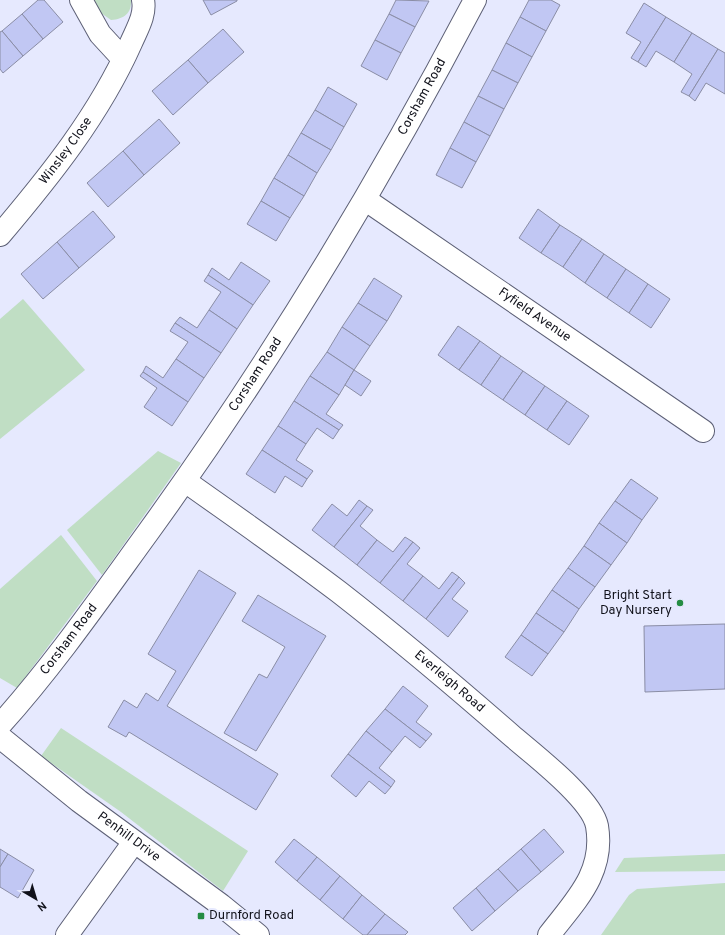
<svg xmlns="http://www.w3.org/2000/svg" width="725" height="935" font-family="Overpass,sans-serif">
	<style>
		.green { fill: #c0dec4 }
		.building { fill: #c1c7f3; stroke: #8a8da5 }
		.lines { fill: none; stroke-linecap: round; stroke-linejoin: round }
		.street-casing { stroke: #5d6076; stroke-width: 24 }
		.street { stroke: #fff; stroke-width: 22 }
		.poi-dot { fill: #248c43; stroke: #e6e9fe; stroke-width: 1.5 }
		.labels { text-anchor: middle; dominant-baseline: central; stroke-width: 4; stroke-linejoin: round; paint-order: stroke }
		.street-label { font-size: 13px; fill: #10111a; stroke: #e6e9fe }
		.poi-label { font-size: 13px; fill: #10111a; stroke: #e6e9fe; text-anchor: end }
	</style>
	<rect width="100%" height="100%" fill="#e6e9fe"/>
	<g class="green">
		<path d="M92 0H131C132 13 124 19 111 20L101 13Z"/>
		<polygon points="23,299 85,370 0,439 0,319"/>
		<polygon points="158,451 181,463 102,575 67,530"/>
		<polygon points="61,535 97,581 17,688 0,678 0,589"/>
		<polygon points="61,728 248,851 223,891 121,812 41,756"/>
		<polygon points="725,854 725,871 615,872 624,858"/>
		<polygon points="725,883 725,935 601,935 629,895 637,889"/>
	</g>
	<g class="building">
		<polygon points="38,0 44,0 63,22 43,39 22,14"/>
		<polygon points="203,0 237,0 237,1 211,15"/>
		<polygon points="396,0 429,1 415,27 389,14"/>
		<polygon points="529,0 551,0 560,5 546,31 520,17"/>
		<polygon points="644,3 666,17 638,62 631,58 641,42 626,33"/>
		<polygon points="22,14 43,39 23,56 2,31"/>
		<polygon points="389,14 415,27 401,53 375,40"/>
		<polygon points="520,17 546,31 532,57 506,43"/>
		<polygon points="666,17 692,33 674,62 656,51 646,67 638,62"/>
		<polygon points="223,29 244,52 208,83 188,60"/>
		<polygon points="2,31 23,56 3,73 0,69 0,32"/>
		<polygon points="692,33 718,49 689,96 681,92 692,74 674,62"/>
		<polygon points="375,40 401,53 387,80 361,66"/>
		<polygon points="506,43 532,57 518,83 492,70"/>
		<polygon points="718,49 725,53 725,94 706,83 695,101 689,96"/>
		<polygon points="188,60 208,83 173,115 152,91"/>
		<polygon points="492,70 518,83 504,109 478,96"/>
		<polygon points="328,87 357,104 344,127 315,110"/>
		<polygon points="478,96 504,109 490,136 464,122"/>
		<polygon points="315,110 344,127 331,150 301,133"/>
		<polygon points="159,119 180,143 144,175 123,151"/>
		<polygon points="464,122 490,136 476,162 450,148"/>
		<polygon points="301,133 331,150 317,173 288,155"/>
		<polygon points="450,148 476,162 462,188 436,175"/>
		<polygon points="123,151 144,175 108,207 87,183"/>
		<polygon points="288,155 317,173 304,196 274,178"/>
		<polygon points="274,178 304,196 290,218 261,201"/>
		<polygon points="261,201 290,218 276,241 247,224"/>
		<polygon points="538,209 560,225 541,253 519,238"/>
		<polygon points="93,211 115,237 79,268 57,242"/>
		<polygon points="560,225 582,239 563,267 541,253"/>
		<polygon points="582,239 604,254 585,283 563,267"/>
		<polygon points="57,242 79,268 43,299 21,274"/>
		<polygon points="604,254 626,269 607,298 585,283"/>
		<polygon points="241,262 270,281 253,305 208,275 212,268 229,280"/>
		<polygon points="626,269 648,284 629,313 607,298"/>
		<polygon points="208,275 253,305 237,329 209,310 221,292 204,281"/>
		<polygon points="374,278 402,296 387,321 358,303"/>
		<polygon points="648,284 670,299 651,328 629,313"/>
		<polygon points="358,303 387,321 370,346 342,327"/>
		<polygon points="209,310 237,329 221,353 175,323 180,317 197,328"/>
		<polygon points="175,323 221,353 204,378 176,359 188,342 170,331"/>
		<polygon points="458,326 480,341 459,370 438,355"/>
		<polygon points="342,327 370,346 354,370 327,352"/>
		<polygon points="480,341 501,356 481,385 459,370"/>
		<polygon points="327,352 354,370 339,395 310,376"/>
		<polygon points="501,356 523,371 503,400 481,385"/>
		<polygon points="176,359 204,378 188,402 143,372 146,366 163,378"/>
		<polygon points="354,370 371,381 361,396 345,385"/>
		<polygon points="523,371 545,386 525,415 503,400"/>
		<polygon points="143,372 188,402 172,426 144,407 157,388 140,376"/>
		<polygon points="310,376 339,395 326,414 343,425 339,430 294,401"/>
		<polygon points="545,386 567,401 547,430 525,415"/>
		<polygon points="294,401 339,430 333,439 317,428 306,444 278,426"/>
		<polygon points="567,401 589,416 569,445 547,430"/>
		<polygon points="278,426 306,444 296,460 313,471 307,479 262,450"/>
		<polygon points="262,450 307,479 302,487 285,476 275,493 246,474"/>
		<polygon points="631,479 658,498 642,520 615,501"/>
		<polygon points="359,500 367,506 334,547 312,530 332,504 347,516"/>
		<polygon points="615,501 642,520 627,543 599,523"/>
		<polygon points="367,506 373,510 360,526 377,540 357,565 334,547"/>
		<polygon points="599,523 627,543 611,565 584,546"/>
		<polygon points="405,537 413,542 380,583 357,565 377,540 393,552"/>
		<polygon points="413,542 420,548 407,564 423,576 403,601 380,583"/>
		<polygon points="584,546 611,565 595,587 568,568"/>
		<polygon points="568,568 595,587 579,609 552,590"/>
		<polygon points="199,570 236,593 167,706 278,774 256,810 129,732 126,737 108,727 124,700 137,708 146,693 158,701 176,671 148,654"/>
		<polygon points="452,572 459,577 426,619 403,601 423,576 439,589"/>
		<polygon points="459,577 465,583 452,599 468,611 448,637 426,619"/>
		<polygon points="552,590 579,609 564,632 536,613"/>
		<polygon points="258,595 326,636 256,751 224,733 259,674 267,678 285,647 242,621"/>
		<polygon points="536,613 564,632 548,654 521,635"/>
		<polygon points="725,624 725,689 645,692 644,626"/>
		<polygon points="521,635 548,654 532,676 505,657"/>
		<polygon points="403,686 428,706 416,722 432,734 426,741 385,709"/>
		<polygon points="385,709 426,741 420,748 405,736 392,752 366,731"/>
		<polygon points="366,731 392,752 379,768 395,781 391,787 348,754"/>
		<polygon points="348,754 391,787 385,794 369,781 356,797 331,776"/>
		<polygon points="544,829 564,852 541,872 521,849"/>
		<polygon points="294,839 317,857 297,881 275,862"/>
		<polygon points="0,849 8,854 0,867"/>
		<polygon points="521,849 541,872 518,891 498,869"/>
		<polygon points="8,854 34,870 18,898 0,887 0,867"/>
		<polygon points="317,857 340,876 320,900 297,881"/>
		<polygon points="498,869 518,891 495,911 476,888"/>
		<polygon points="340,876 362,895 343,919 320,900"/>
		<polygon points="476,888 495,911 472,931 453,908"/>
		<polygon points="362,895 385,914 367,935 363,935 343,919"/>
		<polygon points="385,914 408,932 405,935 367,935"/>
	</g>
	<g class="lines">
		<g class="street-casing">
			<g id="street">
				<polyline points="81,0 100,34 123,59"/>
				<path id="s1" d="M366 200 703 431"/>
				<path id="s2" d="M0 235C50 176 99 115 131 43 137 29 146 15 143 0"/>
				<path id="s3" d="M185 481C237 518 289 554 339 592 398 638 455 686 511 735 533 754 592 799 597 826 605 873 575 901 549 935"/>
				<path id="s4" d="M0 725C54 665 101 597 149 531 271 362 378 185 475 0"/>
				<path id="s5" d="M0 737 79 801 221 905 258 935"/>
				<polyline points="67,935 134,842"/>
			</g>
		</g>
		<use href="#street" class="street"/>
	</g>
	<g class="poi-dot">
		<circle cx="680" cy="603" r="4"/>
		<rect x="197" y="912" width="8" height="8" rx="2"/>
	</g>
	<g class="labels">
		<g class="street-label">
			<text stroke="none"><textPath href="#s4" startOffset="758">Corsham Road</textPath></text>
			<text stroke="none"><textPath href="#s2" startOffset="107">Winsley Close</textPath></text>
			<text stroke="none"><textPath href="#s1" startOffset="204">Fyfield Avenue</textPath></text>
			<text stroke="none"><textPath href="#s4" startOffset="434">Corsham Road</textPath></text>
			<text stroke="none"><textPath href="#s4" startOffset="110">Corsham Road</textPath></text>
			<text stroke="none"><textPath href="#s3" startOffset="332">Everleigh Road</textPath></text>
			<text stroke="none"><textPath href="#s5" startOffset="163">Penhill Drive</textPath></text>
		</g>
		<g class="poi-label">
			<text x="672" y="596">Bright Start<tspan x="672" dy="15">Day Nursery</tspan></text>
			<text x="209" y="916" text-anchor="start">Durnford Road</text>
		</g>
	</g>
	<g transform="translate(36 899) rotate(142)" stroke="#e6e9fe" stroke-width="3" paint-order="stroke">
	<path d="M0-3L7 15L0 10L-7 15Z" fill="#10111a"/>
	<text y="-6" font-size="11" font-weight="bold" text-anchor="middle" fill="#10111a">N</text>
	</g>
</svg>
